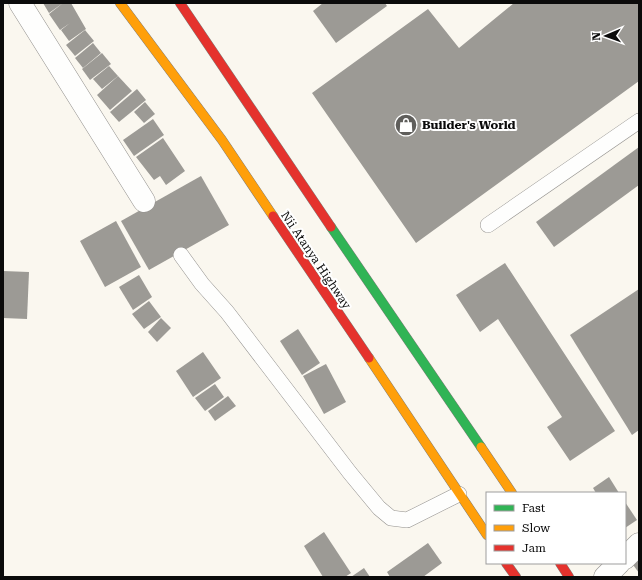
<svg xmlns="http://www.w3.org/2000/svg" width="642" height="580" font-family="'Roboto Serif',serif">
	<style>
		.building { fill: #9c9a95 }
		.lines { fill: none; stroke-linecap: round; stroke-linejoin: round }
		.lane-casing { stroke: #93918e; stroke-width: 16 }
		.street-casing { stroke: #93918e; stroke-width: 23 }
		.fast-casing { stroke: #807f7b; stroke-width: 10 }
		.slow-casing { stroke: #807f7b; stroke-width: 10 }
		.jam-casing { stroke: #807f7b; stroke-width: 10 }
		.lane { stroke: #fefefd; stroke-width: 15 }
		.street { stroke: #fefefd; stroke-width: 22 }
		.fast { stroke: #30b455; stroke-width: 9 }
		.slow { stroke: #ff9f0a; stroke-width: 9 }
		.jam { stroke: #e5322d; stroke-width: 9 }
		.labels { text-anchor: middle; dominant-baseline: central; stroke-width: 4; stroke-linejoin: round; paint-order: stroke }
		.poi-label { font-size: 12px; font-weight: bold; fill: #0b0b0b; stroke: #fff; text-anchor: start }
		.street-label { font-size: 12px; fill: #0b0b0b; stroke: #fff }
	</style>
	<rect width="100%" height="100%" fill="#faf7ef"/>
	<g class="building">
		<polygon points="43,3 71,3 86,29 69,41 61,30 70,23 60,30 49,14 63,3 49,13"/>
		<polygon points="323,3 385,3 387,6 336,43 313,11"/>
		<polygon points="514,3 639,3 639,81 416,243 312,93 428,9 459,48"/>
		<polygon points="85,30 94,41 75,56 66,45"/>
		<polygon points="93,43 101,53 83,68 75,58"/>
		<polygon points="102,53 111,64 90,80 82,69"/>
		<polygon points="109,66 118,76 102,89 93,79"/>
		<polygon points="118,76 132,91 110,110 97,95"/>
		<polygon points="137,89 146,100 119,122 110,112"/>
		<polygon points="145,102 155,114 144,123 134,112"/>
		<polygon points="153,119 164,135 134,156 123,140"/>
		<polygon points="163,138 185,171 166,185 160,176 154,180 136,157"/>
		<polygon points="639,147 639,185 554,247 536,222"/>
		<polygon points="201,176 229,225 149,270 121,221"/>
		<polygon points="116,221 141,267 105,287 80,241"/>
		<polygon points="505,263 615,431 570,461 547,427 562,417 498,319 480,332 456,295"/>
		<polygon points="3,271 29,272 27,319 3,318"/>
		<polygon points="139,275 152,297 133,310 119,287"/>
		<polygon points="639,289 639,430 632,435 570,335"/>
		<polygon points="149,301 161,317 144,329 132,314"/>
		<polygon points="161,318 171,328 157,342 148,332"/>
		<polygon points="298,329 320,363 302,375 280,341"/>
		<polygon points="203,352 221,378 193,397 176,371"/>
		<polygon points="326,364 346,402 324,414 303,376"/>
		<polygon points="215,384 224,397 205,411 195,398"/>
		<polygon points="228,396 236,406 215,421 208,411"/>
		<polygon points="609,477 619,493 596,493 593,488"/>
		<polygon points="625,502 637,520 625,528"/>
		<polygon points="324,532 351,573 345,577 323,577 304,546"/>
		<polygon points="428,543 442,563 423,577 390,577 387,572"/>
		<polygon points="639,557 639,573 631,562"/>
		<polygon points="364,568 370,577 351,577"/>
	</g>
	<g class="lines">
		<g class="lane-casing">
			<g id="lane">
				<polyline points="488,225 639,121"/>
				<polyline points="181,255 202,284 227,312 350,473 379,508 391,518 407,520 459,494"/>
			</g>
		</g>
		<g class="street-casing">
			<g id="street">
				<polyline points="20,3 144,201"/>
				<polyline points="625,558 639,544"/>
				<polyline points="605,577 619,563"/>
			</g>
		</g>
		<g class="fast-casing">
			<polyline id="fast" points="331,227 481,447"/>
		</g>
		<g class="slow-casing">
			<g id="slow">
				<polyline points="120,3 222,140 273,216"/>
				<polyline points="369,358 487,535"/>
				<polyline points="481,447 512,493"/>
			</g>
		</g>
		<g class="jam-casing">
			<g id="jam">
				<polyline points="180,3 331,227"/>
				<polyline points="273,216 369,358"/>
				<polyline points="506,563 516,577"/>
				<polyline points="560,563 569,577"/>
			</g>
		</g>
		<use href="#lane" class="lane"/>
		<use href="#street" class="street"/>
		<use href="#fast" class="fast"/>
		<use href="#slow" class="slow"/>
		<use href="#jam" class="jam"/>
	</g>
	<defs>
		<g id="shop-disc" transform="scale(1.15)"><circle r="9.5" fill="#5f5e5b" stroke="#fff"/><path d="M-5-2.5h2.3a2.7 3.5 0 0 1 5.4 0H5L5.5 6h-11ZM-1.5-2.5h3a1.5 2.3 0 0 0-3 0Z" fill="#fff"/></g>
	</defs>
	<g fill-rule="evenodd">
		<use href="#shop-disc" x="406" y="125"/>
	</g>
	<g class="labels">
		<g class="poi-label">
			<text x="422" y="125">Builder's World</text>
		</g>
		<g class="street-label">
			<text transform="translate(316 260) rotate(56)">Nii Atanya Highway</text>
		</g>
	</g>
	<rect width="642" height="580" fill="none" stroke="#0b0b0b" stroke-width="8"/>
	<rect x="486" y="492" width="140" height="72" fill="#ffffff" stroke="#9d9d9d"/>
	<rect x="494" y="505" width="20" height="6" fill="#30b455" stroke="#9d9d9d"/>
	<text x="522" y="512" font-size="12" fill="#0b0b0b">Fast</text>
	<rect x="494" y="525" width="20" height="6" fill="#ff9f0a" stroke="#9d9d9d"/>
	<text x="522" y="532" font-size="12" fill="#0b0b0b">Slow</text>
	<rect x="494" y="545" width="20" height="6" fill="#e5322d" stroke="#9d9d9d"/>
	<text x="522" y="552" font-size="12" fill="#0b0b0b">Jam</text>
	<g transform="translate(606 36) rotate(268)" stroke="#ffffff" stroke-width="3" paint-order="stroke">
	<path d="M0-3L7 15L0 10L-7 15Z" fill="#0b0b0b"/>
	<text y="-6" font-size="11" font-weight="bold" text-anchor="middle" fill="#0b0b0b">N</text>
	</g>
</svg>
